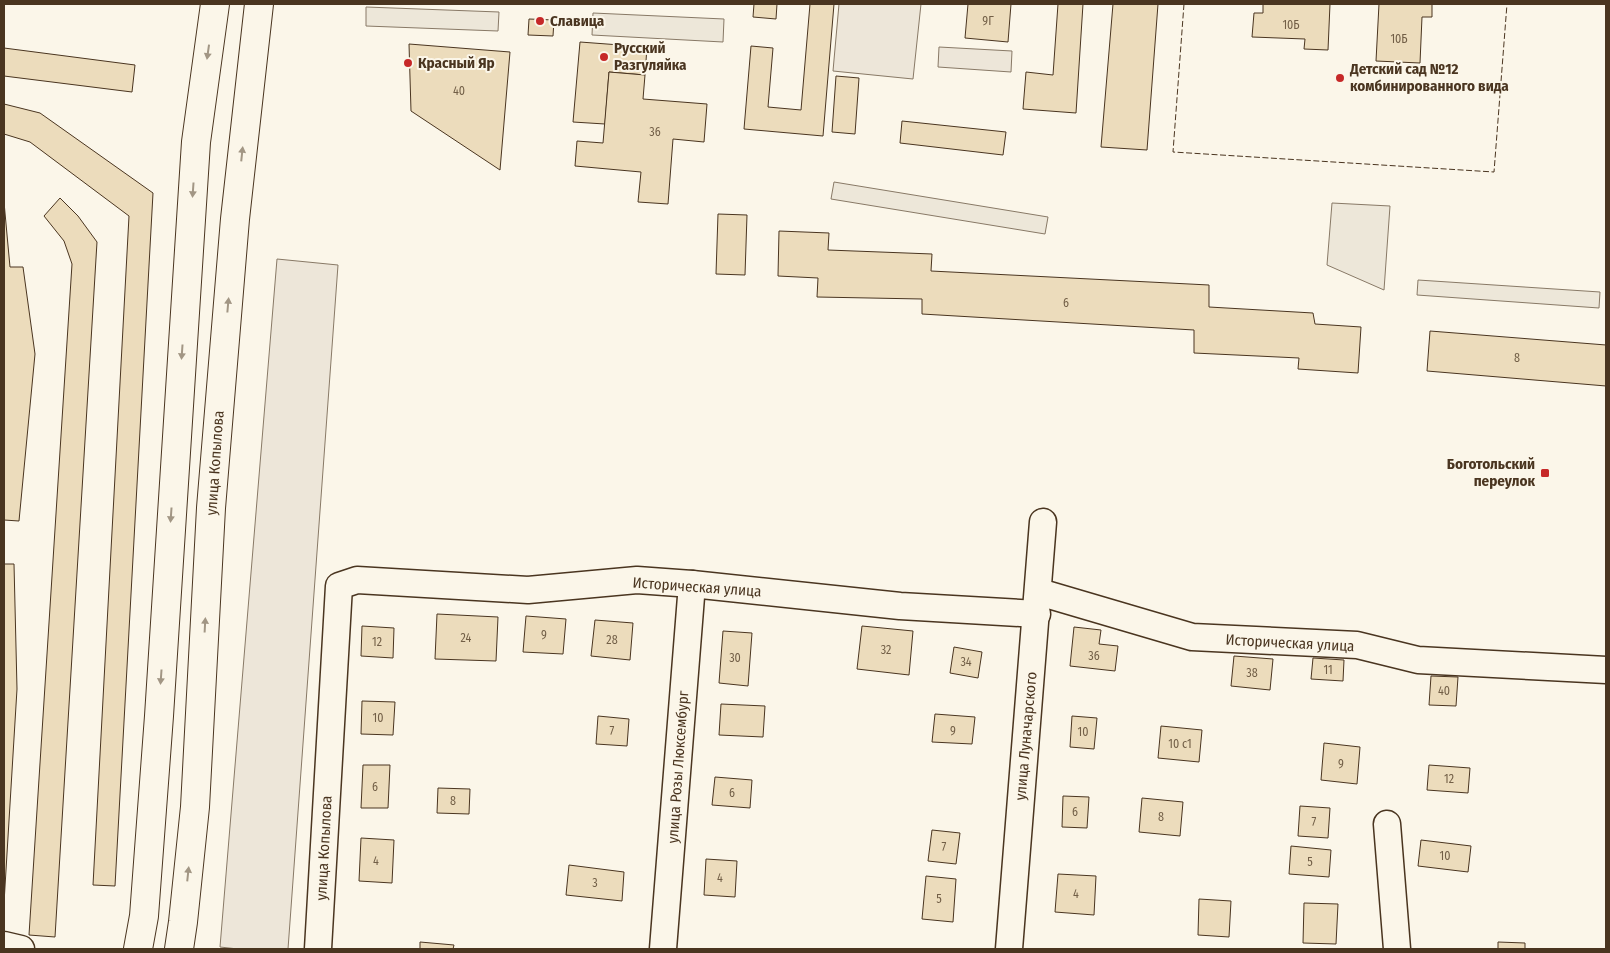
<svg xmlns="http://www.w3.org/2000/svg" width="1610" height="953" font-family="'Fira Sans Condensed',sans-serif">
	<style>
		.green { fill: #ede6d9; stroke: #887966 }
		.parking { fill: #ede7d9; stroke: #887966 }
		.building { fill: #ecdcbc; stroke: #4a3520 }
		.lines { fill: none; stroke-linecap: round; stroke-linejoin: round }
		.minor-casing { stroke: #4a3520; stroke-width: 29 }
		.major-casing { stroke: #4a3520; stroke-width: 30 }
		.minor { stroke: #fbf6e9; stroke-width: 26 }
		.major { stroke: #fbf6e9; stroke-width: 28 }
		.fence { stroke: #4a3520; stroke-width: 1; stroke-dasharray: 6 2.5; stroke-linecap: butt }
		.oneway { fill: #a29684 }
		.poi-dot { fill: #c62828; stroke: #fbf6e9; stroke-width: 2 }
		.labels { text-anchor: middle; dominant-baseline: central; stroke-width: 4; stroke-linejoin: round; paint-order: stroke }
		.number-label { font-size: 12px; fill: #725f47 }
		.poi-label { font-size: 15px; font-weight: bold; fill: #4a3520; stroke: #fbf6e9; text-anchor: start }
		.street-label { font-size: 15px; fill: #4a3520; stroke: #fbf6e9 }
	</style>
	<rect width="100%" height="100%" fill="#fbf6e9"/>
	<g class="green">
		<polygon points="839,4 921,4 913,79 833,71"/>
		<polygon points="939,47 1012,51 1011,72 938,67"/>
		<polygon points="277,259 338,265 288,949 238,949 220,947"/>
	</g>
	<g class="parking">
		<polygon points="366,7 499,12 498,31 366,26"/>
		<polygon points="593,13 724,19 723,42 592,35"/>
		<polygon points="834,182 1048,217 1045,234 831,199"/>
		<polygon points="1332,203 1390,206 1384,290 1327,265"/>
		<polygon points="1418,280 1600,292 1599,308 1417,295"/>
	</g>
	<g class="building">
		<polygon points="754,4 777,4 776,19 753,17"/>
		<polygon points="810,4 834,4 823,136 744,129 751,46 773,48 768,107 801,110"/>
		<polygon points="968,4 1011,4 1008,42 965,38"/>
		<polygon points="1058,4 1083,4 1076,113 1023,109 1026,72 1053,75"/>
		<polygon points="1113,4 1158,4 1147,150 1101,147"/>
		<polygon points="1263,4 1330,4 1328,50 1304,49 1305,39 1252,37 1254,13 1263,13"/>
		<polygon points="1379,4 1432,4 1432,17 1422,17 1420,63 1376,61"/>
		<polygon points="529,19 554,20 553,36 528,35"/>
		<polygon points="580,42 647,47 645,75 609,72 605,124 573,122"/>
		<polygon points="409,44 510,52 500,170 411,111"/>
		<polygon points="4,48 135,65 132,92 4,76"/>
		<polygon points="609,72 645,75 643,99 707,104 704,142 673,139 668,204 638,202 641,172 575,166 577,141 603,143"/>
		<polygon points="836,76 859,78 855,134 832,132"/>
		<polygon points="4,104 40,113 153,193 115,886 93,885 129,216 30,142 4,134"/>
		<polygon points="902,121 1006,132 1003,155 900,143"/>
		<polygon points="60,198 78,216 97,242 55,937 29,935 72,264 64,241 44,216"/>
		<polygon points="4,202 10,267 23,267 35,354 19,521 4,520"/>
		<polygon points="718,214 747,215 745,275 716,274"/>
		<polygon points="779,231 829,233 828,250 932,254 931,271 1209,285 1209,307 1313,313 1315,324 1361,327 1358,373 1298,369 1299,358 1194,353 1194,330 922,314 922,299 817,297 818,278 778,276"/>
		<polygon points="1430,331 1606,345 1606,386 1427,371"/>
		<polygon points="4,564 14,564 17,689 4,903"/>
		<polygon points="437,614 498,617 496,661 435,659"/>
		<polygon points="526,616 566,619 563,654 523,652"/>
		<polygon points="595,620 633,623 630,660 591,656"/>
		<polygon points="362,626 394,628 393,658 361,656"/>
		<polygon points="862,626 913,631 909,675 857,669"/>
		<polygon points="1074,627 1101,630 1099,644 1118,646 1115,671 1070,666"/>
		<polygon points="723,631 752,633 748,686 719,683"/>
		<polygon points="954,647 982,652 978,678 950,673"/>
		<polygon points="1234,656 1273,659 1270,690 1231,686"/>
		<polygon points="1313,658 1344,660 1343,681 1311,679"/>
		<polygon points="1431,676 1458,677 1456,706 1429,705"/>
		<polygon points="362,701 395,702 393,735 361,734"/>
		<polygon points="721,704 765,706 763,737 719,735"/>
		<polygon points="935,714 975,717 972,744 932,742"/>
		<polygon points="598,716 629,719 627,746 596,744"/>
		<polygon points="1072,716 1097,718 1094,749 1070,747"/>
		<polygon points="1161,726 1202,730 1199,762 1158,758"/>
		<polygon points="1324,743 1360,747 1357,784 1321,780"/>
		<polygon points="363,765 390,765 388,808 361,808"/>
		<polygon points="1429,765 1470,768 1468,793 1427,790"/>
		<polygon points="715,777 752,780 750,808 712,805"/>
		<polygon points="438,788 470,789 469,814 437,813"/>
		<polygon points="1063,796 1089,797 1087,828 1062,827"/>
		<polygon points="1142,798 1183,802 1180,836 1139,832"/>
		<polygon points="1300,806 1330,808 1328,838 1298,836"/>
		<polygon points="932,830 960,833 956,864 928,861"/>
		<polygon points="361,838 394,840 392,883 359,881"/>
		<polygon points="1421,840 1471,846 1468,872 1418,866"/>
		<polygon points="1291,846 1331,850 1329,877 1289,874"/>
		<polygon points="706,859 737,861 735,897 704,895"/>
		<polygon points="569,865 624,872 622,901 566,895"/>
		<polygon points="1058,874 1096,876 1094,915 1055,912"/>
		<polygon points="926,876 956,879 953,922 922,919"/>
		<polygon points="1199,899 1231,901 1229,937 1198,935"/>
		<polygon points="1304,903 1338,904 1336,944 1303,943"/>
		<polygon points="420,942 454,945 453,949 420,949"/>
		<polygon points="1498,942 1525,943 1525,949 1498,949"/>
	</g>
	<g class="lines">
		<g class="minor-casing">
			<g id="minor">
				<polyline points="1039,592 1192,637 1357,645 1418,660 1606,670"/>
				<polyline points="1387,824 1397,949"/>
				<polyline points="4,945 21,949"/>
				<polyline points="318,949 339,586 357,580 528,590 637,580 692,584 900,606 1037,614"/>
				<polyline points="663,949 692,584"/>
				<polyline points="1009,949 1043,522"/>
			</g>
		</g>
		<g class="major-casing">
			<g id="major">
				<polyline points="138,949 144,916 159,716 196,142 215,4"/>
				<polyline points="179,949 183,922 195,807 211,508 235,219 259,4"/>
			</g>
		</g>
		<use href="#minor" class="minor"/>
		<use href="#major" class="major"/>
		<polyline class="fence" points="1184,4 1173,152 1494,172 1507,4"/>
	</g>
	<defs><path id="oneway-solid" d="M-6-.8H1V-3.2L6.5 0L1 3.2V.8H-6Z" transform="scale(1.25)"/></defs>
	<g class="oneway">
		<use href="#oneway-solid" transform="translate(208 52) rotate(98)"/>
		<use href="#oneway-solid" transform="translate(242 154) rotate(-84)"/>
		<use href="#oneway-solid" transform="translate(193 190) rotate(94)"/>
		<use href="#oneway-solid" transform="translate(228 305) rotate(-85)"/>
		<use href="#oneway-solid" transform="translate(182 352) rotate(94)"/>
		<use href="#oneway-solid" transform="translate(171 515) rotate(94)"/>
		<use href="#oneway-solid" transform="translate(205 625) rotate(-87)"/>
		<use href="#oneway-solid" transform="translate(161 677) rotate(94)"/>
		<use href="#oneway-solid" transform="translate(188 874) rotate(-84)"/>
	</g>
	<g class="poi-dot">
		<circle cx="540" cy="21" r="5"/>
		<circle cx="604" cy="57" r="5"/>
		<circle cx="408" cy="63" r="5"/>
		<circle cx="1340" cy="78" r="5"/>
		<rect x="1540" y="468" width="10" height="10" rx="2.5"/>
	</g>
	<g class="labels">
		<g class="number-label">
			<text x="988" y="21">9Г</text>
			<text x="1291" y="25">10Б</text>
			<text x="1399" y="39">10Б</text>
			<text x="459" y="91">40</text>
			<text x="655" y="132">36</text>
			<text x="1066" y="303">6</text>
			<text x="1517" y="358">8</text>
			<text x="544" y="635">9</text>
			<text x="466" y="638">24</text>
			<text x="612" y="640">28</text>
			<text x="377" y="642">12</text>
			<text x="886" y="650">32</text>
			<text x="1094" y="656">36</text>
			<text x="735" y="658">30</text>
			<text x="966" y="662">34</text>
			<text x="1328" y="670">11</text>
			<text x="1252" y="673">38</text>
			<text x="1444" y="691">40</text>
			<text x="378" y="718">10</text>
			<text x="612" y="731">7</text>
			<text x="953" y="731">9</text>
			<text x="1083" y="732">10</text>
			<text x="1180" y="744">10 с1</text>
			<text x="1341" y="764">9</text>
			<text x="1449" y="779">12</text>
			<text x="375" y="787">6</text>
			<text x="732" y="793">6</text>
			<text x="453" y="801">8</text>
			<text x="1075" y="812">6</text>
			<text x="1161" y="817">8</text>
			<text x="1314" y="822">7</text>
			<text x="944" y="847">7</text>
			<text x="1445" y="856">10</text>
			<text x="376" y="861">4</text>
			<text x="1310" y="862">5</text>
			<text x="720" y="878">4</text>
			<text x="595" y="883">3</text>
			<text x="1076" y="894">4</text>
			<text x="939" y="899">5</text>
		</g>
		<g class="poi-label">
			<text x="550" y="21">Славица</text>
			<text x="614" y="48">Русский<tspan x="614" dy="17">Разгуляйка</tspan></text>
			<text x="418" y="63">Красный Яр</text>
			<text x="1350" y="69">Детский сад №12<tspan x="1350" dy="17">комбинированного вида</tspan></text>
			<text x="1535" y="464" text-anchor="end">Боготольский<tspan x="1535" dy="17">переулок</tspan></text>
		</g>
		<g class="street-label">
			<text transform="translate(215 463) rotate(-86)">улица Копылова</text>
			<text transform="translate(697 587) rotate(4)">Историческая улица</text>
			<text transform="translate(1290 643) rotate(3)">Историческая улица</text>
			<text transform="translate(1026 736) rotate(-85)">улица Луначарского</text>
			<text transform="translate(678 767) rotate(-86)">улица Розы Люксембург</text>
			<text transform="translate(324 848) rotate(-87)">улица Копылова</text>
		</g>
	</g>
	<rect width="1610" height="953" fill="none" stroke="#4a3520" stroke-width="10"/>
</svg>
